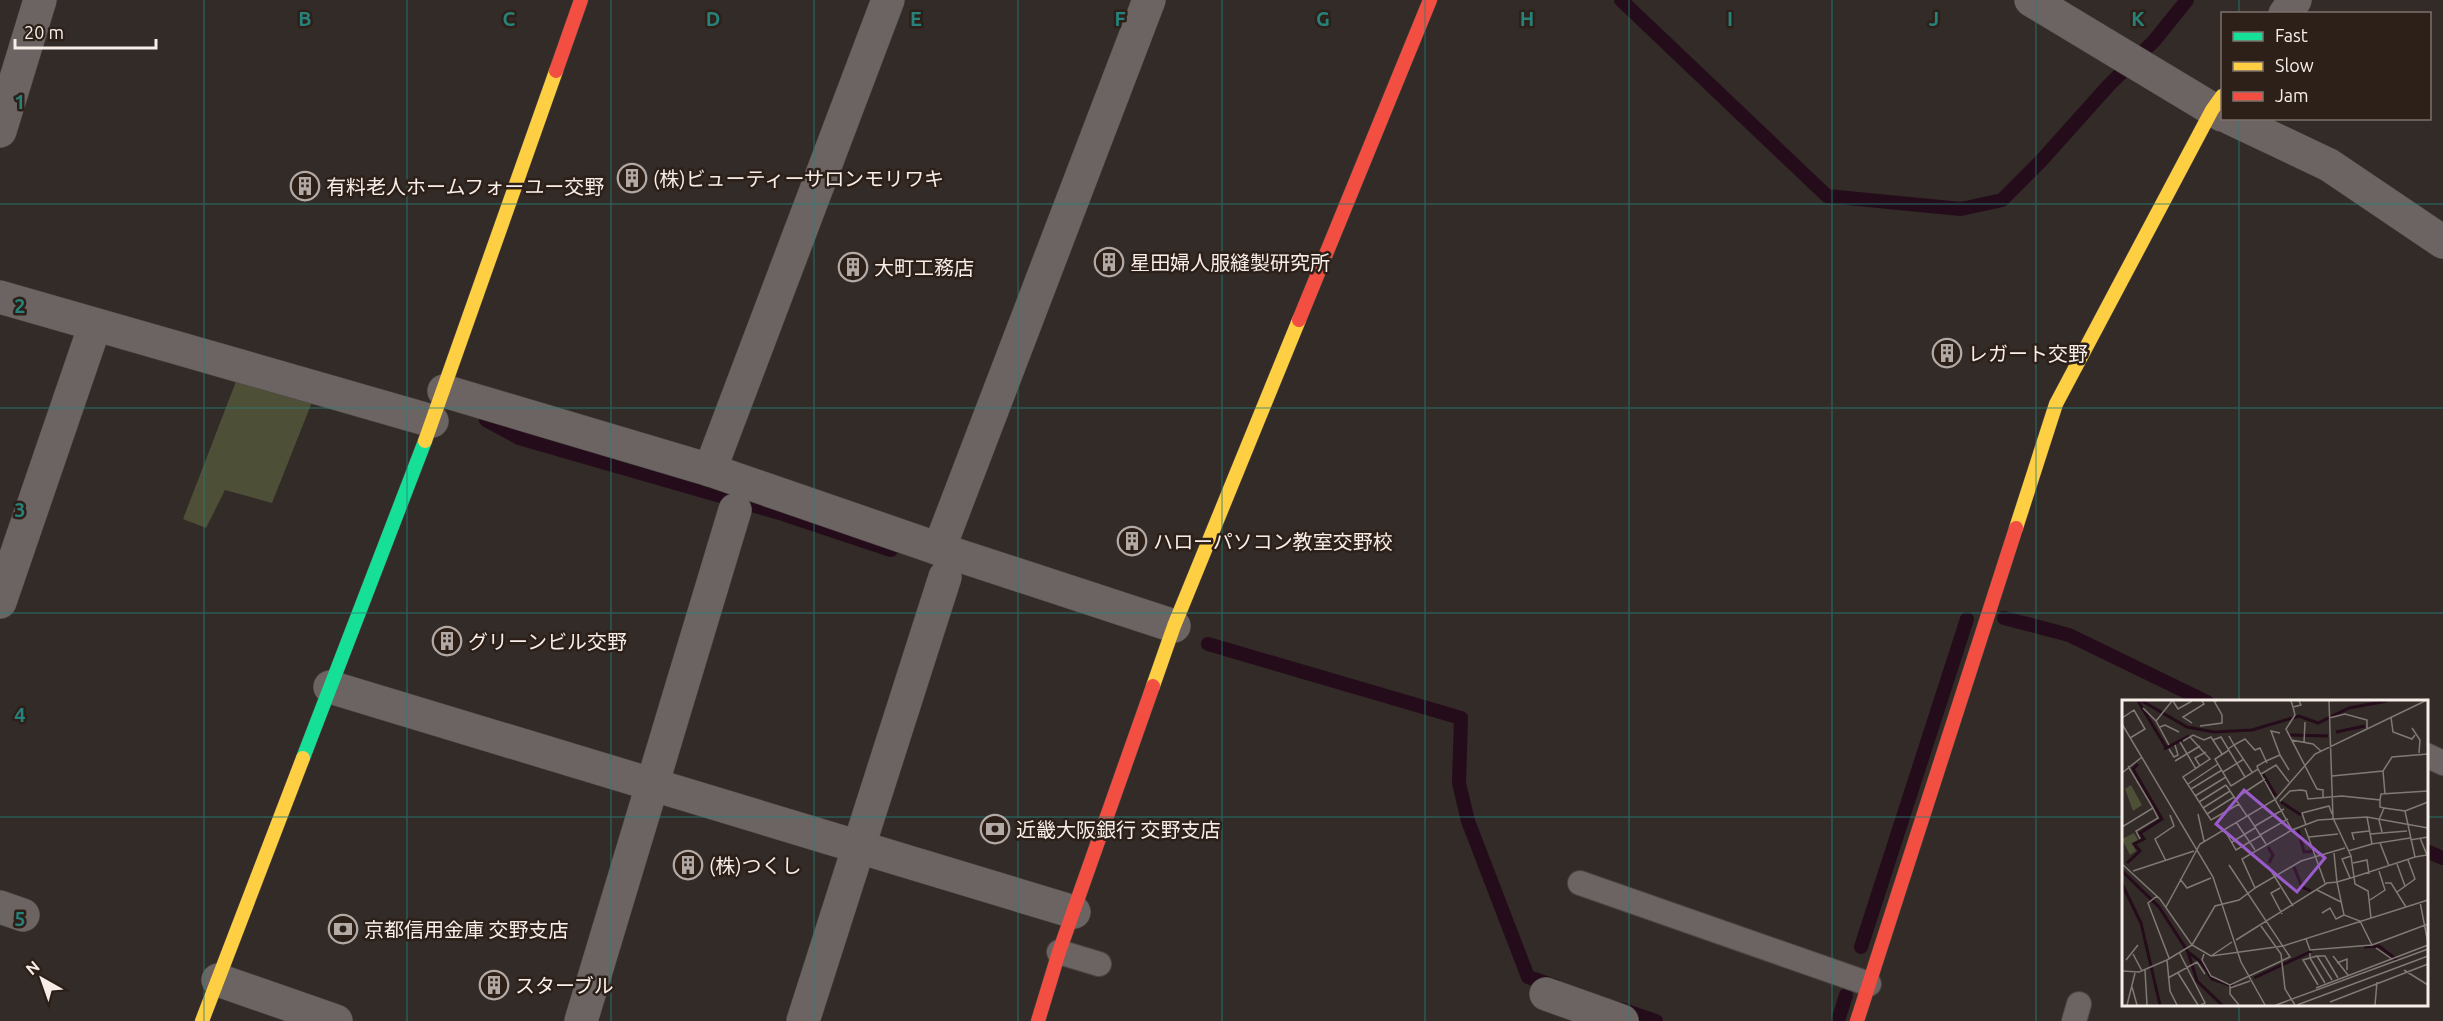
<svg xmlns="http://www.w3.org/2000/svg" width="2443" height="1021" font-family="Ubuntu,'Noto Sans JP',sans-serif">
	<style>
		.green { fill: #4d4f37 }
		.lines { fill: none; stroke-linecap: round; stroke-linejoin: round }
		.stream { stroke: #250c1a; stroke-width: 14 }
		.lane-casing { stroke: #4d4743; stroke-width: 26 }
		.street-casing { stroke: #4d4743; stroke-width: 34 }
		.fast-casing { stroke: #4d4743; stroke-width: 15 }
		.slow-casing { stroke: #4d4743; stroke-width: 15 }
		.jam-casing { stroke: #4d4743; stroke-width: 15 }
		.lane { stroke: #6b6463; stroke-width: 24 }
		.street { stroke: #6b6463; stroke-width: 33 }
		.fast { stroke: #16e098; stroke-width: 14 }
		.slow { stroke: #ffcf43; stroke-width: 14 }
		.jam { stroke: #f24e42; stroke-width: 14 }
		.grid { fill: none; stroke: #26827a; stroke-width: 1.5; stroke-opacity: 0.55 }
		.labels { text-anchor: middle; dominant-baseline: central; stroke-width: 5; stroke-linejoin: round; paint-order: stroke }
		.poi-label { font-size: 20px; fill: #f8eee9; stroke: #2d2019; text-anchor: start }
		.inset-river { fill: none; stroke: #250c1a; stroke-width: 3 }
		.inset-road { fill: none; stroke: #817975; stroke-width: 1.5 }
		.view { fill: #9a5cca; fill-opacity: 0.15; stroke: #9a5cca; stroke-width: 3 }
		.inset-edge { fill: none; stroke: #f8eee9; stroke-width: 3 }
		.grid-label { font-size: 20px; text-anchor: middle; font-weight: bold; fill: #26827a; stroke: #2d2019; stroke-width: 5; stroke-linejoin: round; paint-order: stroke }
	</style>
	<rect width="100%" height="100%" fill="#322b27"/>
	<polygon class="green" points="240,371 316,392 272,503 225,490 206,528 183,519"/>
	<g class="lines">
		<g class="stream">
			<polyline points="1621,0 1827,196 1961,209 2002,200 2040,162 2109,85 2154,41 2187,0"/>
			<polyline points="486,420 519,438 783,514 891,550"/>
			<polyline points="2004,618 2069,635 2207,702"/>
			<polyline points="1208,644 1461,718 1459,783 1468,821 1528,977 1555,986"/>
			<polyline points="2426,851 2443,858"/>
			<polyline points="1861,947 1967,619"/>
			<polyline points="1621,1009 1656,1021"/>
			<polyline points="1838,1021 1846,995"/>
		</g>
		<g class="lane-casing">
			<g id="lane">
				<polyline points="2426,755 2443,763"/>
				<polyline points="1580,883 1869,984"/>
				<polyline points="1059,952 1099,964"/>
				<polyline points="2074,1021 2079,1004"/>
			</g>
		</g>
		<g class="street-casing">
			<g id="street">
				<polyline points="2031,0 2222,115"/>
				<polyline points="2285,14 2295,0"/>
				<polyline points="2230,118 2329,165 2443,242"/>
				<polyline points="0,131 40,0"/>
				<polyline points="0,297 432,421"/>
				<polyline points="444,391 710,470 939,549 1174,626"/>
				<polyline points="710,470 888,0"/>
				<polyline points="939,549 1149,0"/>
				<polyline points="0,602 95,325"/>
				<polyline points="330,687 1074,912"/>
				<polyline points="0,907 23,915"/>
				<polyline points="218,980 336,1021"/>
				<polyline points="1546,994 1622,1021"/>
				<polyline points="581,1021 735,510"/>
				<polyline points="803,1021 945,577"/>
			</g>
		</g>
		<g class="fast-casing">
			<polyline id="fast" points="303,758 425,441"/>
		</g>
		<g class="slow-casing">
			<g id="slow">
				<polyline points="425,441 556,71"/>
				<polyline points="2016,528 2056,404 2212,110 2222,96"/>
				<polyline points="1153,686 1174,626 1299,320"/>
				<polyline points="202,1021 303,758"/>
			</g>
		</g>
		<g class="jam-casing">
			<g id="jam">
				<polyline points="556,71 581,0"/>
				<polyline points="1299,320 1430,0"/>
				<polyline points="1038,1021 1059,952 1153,686"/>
				<polyline points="1857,1021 2016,528"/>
			</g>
		</g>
		<use href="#lane" class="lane"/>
		<use href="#street" class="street"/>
		<use href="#fast" class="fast"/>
		<use href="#slow" class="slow"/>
		<use href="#jam" class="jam"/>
	</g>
	<path class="grid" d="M204 0V1021M407 0V1021M611 0V1021M814 0V1021M1018 0V1021M1222 0V1021M1425 0V1021M1629 0V1021M1832 0V1021M2036 0V1021M2239 0V14M2239 118V702M0 204H2443M0 408H2443M0 613H2443M0 817H2124M2426 817H2443M2239 1004V1021"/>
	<defs>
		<g id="building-ring" transform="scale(1.5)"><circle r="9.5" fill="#2d2019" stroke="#b3aaa5" stroke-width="1.5"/><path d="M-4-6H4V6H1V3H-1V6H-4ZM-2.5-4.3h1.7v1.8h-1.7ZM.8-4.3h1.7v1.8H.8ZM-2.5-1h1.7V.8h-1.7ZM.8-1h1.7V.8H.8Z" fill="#b3aaa5"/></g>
		<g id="bank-ring" transform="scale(1.5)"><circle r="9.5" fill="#2d2019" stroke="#b3aaa5" stroke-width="1.5"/><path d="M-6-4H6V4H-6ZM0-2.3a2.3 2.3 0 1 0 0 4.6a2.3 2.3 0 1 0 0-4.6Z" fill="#b3aaa5"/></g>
	</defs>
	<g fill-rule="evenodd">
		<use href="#building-ring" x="632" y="178"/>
		<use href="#building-ring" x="305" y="186"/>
		<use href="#building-ring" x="1109" y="262"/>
		<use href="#building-ring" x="853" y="267"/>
		<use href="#building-ring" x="1947" y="353"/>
		<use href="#building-ring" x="1132" y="541"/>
		<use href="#building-ring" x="447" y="641"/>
		<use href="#bank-ring" x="995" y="829"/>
		<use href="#building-ring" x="688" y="865"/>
		<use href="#bank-ring" x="343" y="929"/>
		<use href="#building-ring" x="494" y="985"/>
	</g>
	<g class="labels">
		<g class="poi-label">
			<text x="653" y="178">(株)ビューティーサロンモリワキ</text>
			<text x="326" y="186">有料老人ホームフォーユー交野</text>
			<text x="1130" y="262">星田婦人服縫製研究所</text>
			<text x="874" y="267">大町工務店</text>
			<text x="1968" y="353">レガート交野</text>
			<text x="1153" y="541">ハローパソコン教室交野校</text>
			<text x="468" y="641">グリーンビル交野</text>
			<text x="1016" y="829">近畿大阪銀行 交野支店</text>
			<text x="709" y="865">(株)つくし</text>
			<text x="364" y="929">京都信用金庫 交野支店</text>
			<text x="515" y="985">スターブル</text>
		</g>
	</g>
	<g transform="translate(2122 700)">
		<rect width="306" height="306" fill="#322b27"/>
		<path d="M9 85 20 105 11 111 3 89ZM12 133 16 140 10 143 14 151 8 155 0 139Z" fill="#4d4f37"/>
		<path class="inset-river" d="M16 1 44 47M20 1 65 27 92 32 130 30 177 16 196 23 227 8 265 1M214 32 243 26M168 35 206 36M42 49 67 36M141 74 154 96M159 102 179 115M176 130 182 152 197 151M146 147 151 155 147 163M5 163 18 151 12 144 22 139 18 133 40 119 11 69 16 64M172 167 180 187 189 191M0 171 37 207 66 252 79 262 90 279 111 286M0 184 19 223 38 305M242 247 257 246 275 260M66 252 75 281 100 305M132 278 190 251"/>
		<path class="inset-road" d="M51 1 56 9 70 1M169 1 171 7 179 5 177 1M207 1 211 118 229 156 232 177 293 157 283 111 262 108M171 7 173 15 164 29 195 89 201 90V97M21 8 34 21 47 45M269 17 271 32 290 39 293 35M0 18 12 10 23 29 8 38M207 18 223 14 245 20V29M34 21 50 1M70 23 61 17 82 4 80 1M0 24 91 177 119 262 143 305M78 26 100 23V15L92 1H95M38 27 43 25 57 32M290 28 298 40 297 53M107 36 112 45 123 39 133 50 138 48 144 61 135 66 136 69M68 37 88 59 61 77 89 120 117 104M91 40 99 37 123 77M169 40 191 44 199 51M61 41 71 35 82 40 89 37 100 54M58 42 74 69M182 43 183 22M47 49 52 57 56 55 53 45M106 49 112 45 130 72M107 50 93 59 109 86 136 69 170 130M158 55 149 31 158 33M53 61 78 46M145 63 144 61 158 55 167 70M78 66 73 58 84 52M261 71 263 94M101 72 122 59M0 73 20 57M139 74 154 65 167 82M210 76 261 71 270 57 306 54M66 84 96 64M104 85 125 116M69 89 100 70M73 96 104 77M117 96 143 79M258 100 259 94 306 91M158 101 168 91 179 90 184 91 186 99 220 96 258 100V107L262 108 257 120 260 132M77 102 104 85M81 108 108 91M283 111 306 102M76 114 82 141M85 114 112 97M126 116 144 144M245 117 250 144 288 138M114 122 133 150M184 125 180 113 207 106 210 114M133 126 162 109M0 127 31 108 6 66M183 128 203 183M306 128 245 117 196 120 170 130 120 159 133 188 117 200 93 206 70 245 89 256 161 246 306 200M102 129 114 150 138 136M248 134 285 131M138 135 166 119M187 137 216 134M18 139 14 131 36 118 31 108M232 140 230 133 247 131M288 140 306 137M110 142 133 128M258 143 267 166M226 151 250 144M212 153 215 182 232 177 233 184 246 191 249 218M293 157 305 155 298 138M44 161 33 139 52 126 48 115M231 163 245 160 247 174M0 164 38 199 70 245 45 260 48 291 55 305M275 164 283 186M146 166 171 206M11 171 72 151M228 178 220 159 229 156M58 179 65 188 89 178M263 183H269L284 207M133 188 179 161 223 148M158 188 149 193 160 214M195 190 219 202M275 192 293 179 286 160M35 196 26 203 47 258M248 200 263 190 257 171M298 202 306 243M44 207 78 144 154 99 193 54 303 1M200 213 208 208 214 219 222 215M139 226 159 254 163 289 173 305M184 239 188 250 250 245M114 240 205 183 215 182 222 215 238 221 250 245 306 224M254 248 270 259M57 252 83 303 79 305M188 253V258L195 256 210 280M11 254 20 271M82 254 80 260 89 276 108 285 168 257 107 165M89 256 110 242M196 256H203L216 278M211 256 226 275M4 260 16 245M215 263 225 259V270M23 270 25 305M282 270 306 285M0 271 17 272 45 260M56 273 76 305M46 278 75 262 83 274M108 285V294L117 305M196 285 181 260 188 258 203 283M10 287 15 305M108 288 128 281M194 288 306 245M208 302 306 264M5 305 13 273M154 305 306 249M175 305 306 256M253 305 255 282"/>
		<path class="view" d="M122 90 203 158 175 192 94 124Z"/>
		<rect width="306" height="306" class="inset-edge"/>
	</g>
	<g class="grid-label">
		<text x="305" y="26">B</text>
		<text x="509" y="26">C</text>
		<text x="713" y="26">D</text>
		<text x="916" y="26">E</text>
		<text x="1120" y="26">F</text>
		<text x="1323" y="26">G</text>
		<text x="1527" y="26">H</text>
		<text x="1730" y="26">I</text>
		<text x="1934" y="26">J</text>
		<text x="2138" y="26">K</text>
		<text x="20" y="109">1</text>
		<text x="20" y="313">2</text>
		<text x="20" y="517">3</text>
		<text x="20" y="722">4</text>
		<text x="20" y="926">5</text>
	</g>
	<rect x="2221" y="12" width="210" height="108" fill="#2d2019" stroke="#7e726c" stroke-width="1.5"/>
	<rect x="2233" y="32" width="30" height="9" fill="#16e098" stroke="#7e726c" stroke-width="1.5"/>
	<text x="2275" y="42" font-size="18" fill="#f8eee9">Fast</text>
	<rect x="2233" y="62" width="30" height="9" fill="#ffcf43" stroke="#7e726c" stroke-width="1.5"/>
	<text x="2275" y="72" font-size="18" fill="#f8eee9">Slow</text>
	<rect x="2233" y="92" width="30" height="9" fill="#f24e42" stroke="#7e726c" stroke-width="1.5"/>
	<text x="2275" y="102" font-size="18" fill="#f8eee9">Jam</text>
	<g transform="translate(42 979) rotate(320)" stroke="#2d2019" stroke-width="4.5" paint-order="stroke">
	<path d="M0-4.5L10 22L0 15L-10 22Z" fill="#f8eee9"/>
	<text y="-9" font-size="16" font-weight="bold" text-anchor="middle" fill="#f8eee9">N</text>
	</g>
	<path d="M15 39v9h141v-9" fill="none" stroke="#f8eee9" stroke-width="3"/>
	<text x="24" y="39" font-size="18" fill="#f8eee9" stroke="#2d2019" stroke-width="4.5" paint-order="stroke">20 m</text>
</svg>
